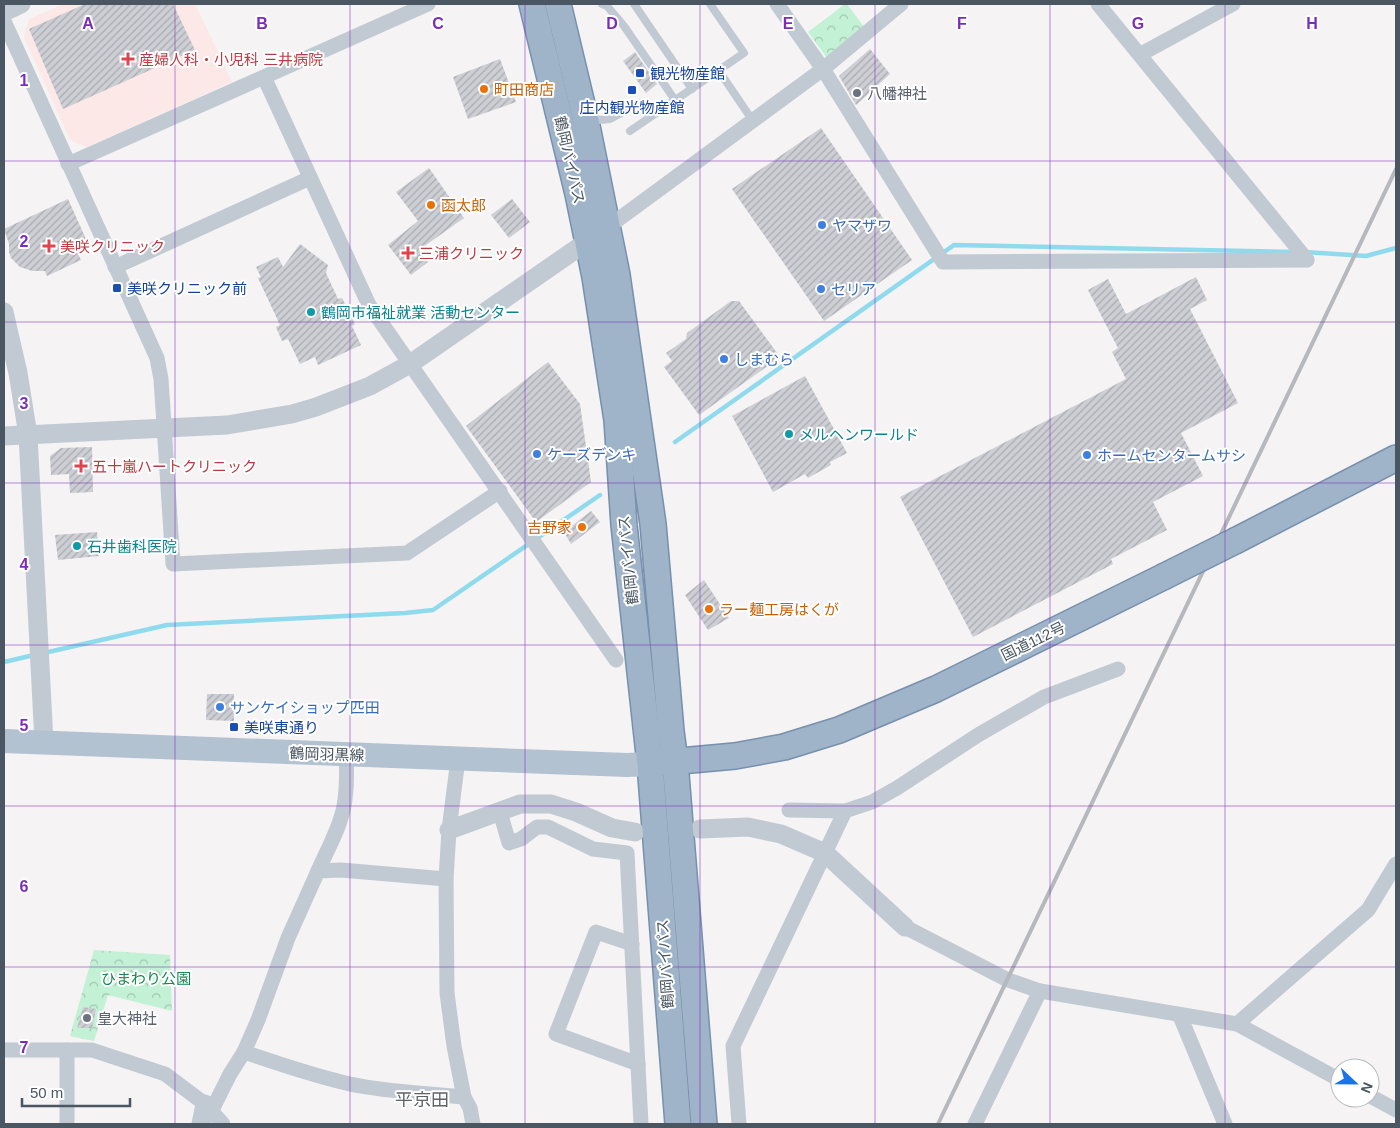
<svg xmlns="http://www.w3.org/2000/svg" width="1400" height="1128" font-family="Arial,'Noto Sans JP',sans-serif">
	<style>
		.medical { fill: #fce8e6 }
		.park { fill: url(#park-crowns) }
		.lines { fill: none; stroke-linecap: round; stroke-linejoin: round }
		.stream { stroke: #90daee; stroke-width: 4.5 }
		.building { fill: url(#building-hatch) }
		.trunk-casing { stroke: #7690ad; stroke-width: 28 }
		.service { stroke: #c1cad2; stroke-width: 8 }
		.minor { stroke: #c1cad2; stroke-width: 15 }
		.tertiary { stroke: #c1cad2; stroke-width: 19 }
		.primary { stroke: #b3c2d1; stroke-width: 24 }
		.trunk { stroke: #9fb4c9; stroke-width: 25 }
		.rail { stroke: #b5b8bd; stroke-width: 4 }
		.trunk-bridge-casing { stroke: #7690ad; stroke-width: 28; stroke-linecap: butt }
		.trunk-bridge { stroke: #9fb4c9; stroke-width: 25 }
		.grid { fill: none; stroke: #7b2cbf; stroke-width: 1; stroke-opacity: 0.55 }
		.health-dot { fill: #e0444e; stroke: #fff; stroke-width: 2 }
		.transit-dot { fill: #1a4fb4; stroke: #fff; stroke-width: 2 }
		.food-dot { fill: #e8710a; stroke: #fff; stroke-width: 2 }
		.worship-dot { fill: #6b7280; stroke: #fff; stroke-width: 2 }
		.shop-dot { fill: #3f7fe0; stroke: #fff; stroke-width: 2 }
		.culture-dot { fill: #0f9aa8; stroke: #fff; stroke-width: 2 }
		.labels { text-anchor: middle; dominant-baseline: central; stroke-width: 4; stroke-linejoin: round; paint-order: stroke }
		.health-label { font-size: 15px; fill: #be3a42; stroke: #fff; text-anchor: start }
		.transit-label { font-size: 15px; fill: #164399; stroke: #fff; text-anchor: start }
		.food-label { font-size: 15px; fill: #c56008; stroke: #fff; text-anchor: start }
		.worship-label { font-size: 15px; fill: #5b616d; stroke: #fff; text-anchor: start }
		.street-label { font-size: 15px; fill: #4a5661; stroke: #fff }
		.shop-label { font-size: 15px; fill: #366cbe; stroke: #fff; text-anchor: start }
		.culture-label { font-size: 15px; fill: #0d838f; stroke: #fff; text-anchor: start }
		.park-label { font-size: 15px; fill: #17864f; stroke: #fff }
		.quarter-label { font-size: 18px; fill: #5f6368; stroke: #fff }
		.grid-label { font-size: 16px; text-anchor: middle; font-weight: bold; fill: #7b2cbf; stroke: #fff; stroke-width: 4; stroke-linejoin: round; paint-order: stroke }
	</style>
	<defs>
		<pattern id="park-crowns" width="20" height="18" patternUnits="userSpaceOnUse" patternTransform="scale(1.25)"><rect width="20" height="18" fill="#c3f1d5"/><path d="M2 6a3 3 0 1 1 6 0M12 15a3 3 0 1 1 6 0" fill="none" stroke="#a0c6b0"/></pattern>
		<pattern id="building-hatch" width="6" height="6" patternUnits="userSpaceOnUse" patternTransform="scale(1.25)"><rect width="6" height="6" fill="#cdcfd5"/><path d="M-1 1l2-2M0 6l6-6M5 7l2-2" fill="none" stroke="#a8abb0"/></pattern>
	</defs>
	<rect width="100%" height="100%" fill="#f5f3f3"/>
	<polygon class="medical" points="64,4 195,4 232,82 87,147 70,140 24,37 29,19"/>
	<g class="park">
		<polygon points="845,4 847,4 865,28 827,58 808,32"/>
		<polygon points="94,950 170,955 172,1011 108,995 94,1041 70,1036"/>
	</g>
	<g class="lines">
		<g class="stream">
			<polyline points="1305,252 1366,256 1396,248"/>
			<polyline points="675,442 954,245 1294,252"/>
			<polyline points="44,653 167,625 405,613 433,610 600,495"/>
			<polyline points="4,662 34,655"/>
		</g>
	</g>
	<g class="building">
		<polygon points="85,4 173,4 195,50 63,109 29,29"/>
		<polygon points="870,49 890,74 856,105 839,76"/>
		<polygon points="635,52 657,84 646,93 623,61"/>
		<polygon points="500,59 516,102 468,119 453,77"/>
		<polygon points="821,128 912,260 824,321 732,189"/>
		<polygon points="429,168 464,218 419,250 428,262 411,275 388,245 418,221 396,192"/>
		<polygon points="68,199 90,248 78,254 81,260 47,276 45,271 32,271 20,267 11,258 9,252 9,244 4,229"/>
		<polygon points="512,199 530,222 509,238 491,215"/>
		<polygon points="300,244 328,265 326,273 338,299 342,298 355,324 352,326 361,345 318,365 315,357 300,364 288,339 282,341 276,327 280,325 258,278 261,277 256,267 278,257 283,267"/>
		<polygon points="1196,277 1207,300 1190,309 1238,403 1181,433 1203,476 1153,502 1167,530 1111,559 1113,564 973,637 900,497 1126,379 1112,352 1118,348 1088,290 1108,279 1126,314"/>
		<polygon points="731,301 739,301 780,357 699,415 664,367 672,361 666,353 686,339 687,333"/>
		<polygon points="548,362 580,404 591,482 536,522 466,426"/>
		<polygon points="805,376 847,453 830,462 831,465 808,478 805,474 773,492 732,416"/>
		<polygon points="92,447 93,492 70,493 69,474 51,475 50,456 61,448"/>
		<polygon points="591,511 600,522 571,544 564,532"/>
		<polygon points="97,532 99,556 58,560 55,535"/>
		<polygon points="704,580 729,618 708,630 685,595"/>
		<polygon points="207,694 234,694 234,721 206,720"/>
		<polygon points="83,1007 96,1009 92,1028 77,1028"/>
	</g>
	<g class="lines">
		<g class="trunk-casing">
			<g id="trunk">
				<polyline points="532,4 578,194 595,277 617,420 624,525 650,764 678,1124"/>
				<polyline points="558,4 586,121 617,275 653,524 671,731 675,762 704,1124"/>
				<polyline points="1237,540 1396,458"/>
				<polyline points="658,763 735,756 784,747 839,730 936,689 1163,577"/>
			</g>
		</g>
		<g class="service">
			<polyline points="602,4 607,6 624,26 675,100"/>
			<polyline points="634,4 692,89"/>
			<polyline points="719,71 753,121"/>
			<polyline points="589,121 610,119 640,103 650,117"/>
			<polyline points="630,131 744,53 710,4"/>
		</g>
		<g class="minor">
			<polyline points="777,4 823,69 943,262 1307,260"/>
			<polyline points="1098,4 1307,260"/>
			<polyline points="4,21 157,358 161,379 173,564 407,553 500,491"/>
			<polyline points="1141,54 1233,4"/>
			<polyline points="264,77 369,305 616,660"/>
			<polyline points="68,164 428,4"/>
			<polyline points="608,227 823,69 901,4"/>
			<polyline points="115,267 310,178"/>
			<polyline points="458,759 449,830 446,879 447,993 454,1046 464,1097 470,1108 473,1124"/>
			<polyline points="789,810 845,811"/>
			<polyline points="500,812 509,843 521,839 537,827 548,827 593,849 627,853 641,1124"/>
			<path d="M318 871C327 850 340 828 344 806 347 789 347 772 346 755"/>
			<polyline points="905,927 1008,980 1040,991 1237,1024 1340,1080"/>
			<polyline points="632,944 596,932 556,1034 638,1064"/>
			<polyline points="1180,1016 1225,1124"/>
			<polyline points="1237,1024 1368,910 1396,864"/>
			<polyline points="4,1050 92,1050 165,1074 205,1104 223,1124"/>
			<polyline points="67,1050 67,1124"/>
			<path d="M244 1052C279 1064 314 1076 350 1084 387 1092 426 1093 464 1097"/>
			<polyline points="1370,1096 1396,1110"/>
			<polyline points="212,1110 230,1074 244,1052 258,1020 288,938 318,871 341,870 446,879"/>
			<polyline points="739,1124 733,1046 845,811 872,802 897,788 978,735 1044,697 1118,669"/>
			<polyline points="975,1124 1040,991"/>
		</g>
		<g class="tertiary">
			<polyline points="4,12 21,4"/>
			<polyline points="4,312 18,373 28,435 44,742"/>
			<polyline points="4,436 227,425 292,414 316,407 370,386 410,364 598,234"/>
			<polyline points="700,829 748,827 781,834 825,853 905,927"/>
			<polyline points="449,830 520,804 551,804 576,812 612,828 635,832"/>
			<polyline points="201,1124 205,1104"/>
		</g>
		<polyline class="primary" points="4,741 627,765 650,764"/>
		<use href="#trunk" class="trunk"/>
		<polyline class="rail" points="938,1124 1396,169"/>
		<g class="trunk-bridge-casing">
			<polyline id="trunk-bridge" points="1163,577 1237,540"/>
		</g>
		<use href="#trunk-bridge" class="trunk-bridge"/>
	</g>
	<path class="grid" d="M175 4V1124M350 4V1124M525 4V1124M700 4V1124M875 4V1124M1050 4V1124M1225 4V1124M4 161H1396M4 322H1396M4 483H1396M4 645H1396M4 806H1396M4 967H1396"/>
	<g class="health-dot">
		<path d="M125.5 51.5h5v5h5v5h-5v5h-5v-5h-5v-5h5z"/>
		<path d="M46.5 238.5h5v5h5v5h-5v5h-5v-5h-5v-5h5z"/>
		<path d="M405.5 245.5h5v5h5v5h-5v5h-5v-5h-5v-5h5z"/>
		<path d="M78.5 458.5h5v5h5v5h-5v5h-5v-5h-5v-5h5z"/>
	</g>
	<g class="transit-dot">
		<rect x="635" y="68" width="10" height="10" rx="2.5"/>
		<rect x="627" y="85" width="10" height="10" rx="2.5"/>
		<rect x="112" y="283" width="10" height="10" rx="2.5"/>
		<rect x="229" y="722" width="10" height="10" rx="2.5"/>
	</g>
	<g class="food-dot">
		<circle cx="484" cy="89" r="5"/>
		<circle cx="431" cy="205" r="5"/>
		<circle cx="582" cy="527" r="5"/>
		<circle cx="709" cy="609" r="5"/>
	</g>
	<g class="worship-dot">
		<circle cx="857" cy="93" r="5"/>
		<circle cx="87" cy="1018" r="5"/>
	</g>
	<g class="shop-dot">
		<circle cx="822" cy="225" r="5"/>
		<circle cx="821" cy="289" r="5"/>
		<circle cx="724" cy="359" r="5"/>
		<circle cx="537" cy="454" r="5"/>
		<circle cx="1087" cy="455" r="5"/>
		<circle cx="220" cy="707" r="5"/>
	</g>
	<g class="culture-dot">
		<circle cx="311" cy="312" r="5"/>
		<circle cx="789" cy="434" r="5"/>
		<circle cx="77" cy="546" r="5"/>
	</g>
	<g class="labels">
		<g class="health-label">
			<text x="139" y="59">産婦人科・小児科 三井病院</text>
			<text x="60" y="246">美咲クリニック</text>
			<text x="419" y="253">三浦クリニック</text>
			<text x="92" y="466">五十嵐ハートクリニック</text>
		</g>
		<g class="transit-label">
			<text x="650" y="73">観光物産館</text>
			<text x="632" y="107" text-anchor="middle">庄内観光物産館</text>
			<text x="127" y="288">美咲クリニック前</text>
			<text x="244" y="727">美咲東通り</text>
		</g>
		<g class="food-label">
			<text x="494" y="89">町田商店</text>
			<text x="441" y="205">函太郎</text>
			<text x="572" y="527" text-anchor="end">吉野家</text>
			<text x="719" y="609">ラー麺工房はくが</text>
		</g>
		<g class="worship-label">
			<text x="867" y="93">八幡神社</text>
			<text x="97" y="1018">皇大神社</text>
		</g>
		<g class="street-label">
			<text transform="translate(570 160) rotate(77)">鶴岡バイパス</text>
			<text transform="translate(628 560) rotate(-96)">鶴岡バイパス</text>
			<text transform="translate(1033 641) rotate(-26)">国道112号</text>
			<text transform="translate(327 754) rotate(2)">鶴岡羽黒線</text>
			<text transform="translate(665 964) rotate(-94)">鶴岡バイパス</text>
		</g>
		<g class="shop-label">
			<text x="832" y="225">ヤマザワ</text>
			<text x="831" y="289">セリア</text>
			<text x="734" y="359">しまむら</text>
			<text x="547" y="454">ケーズデンキ</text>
			<text x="1097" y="455">ホームセンタームサシ</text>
			<text x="230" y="707">サンケイショップ匹田</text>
		</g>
		<g class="culture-label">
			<text x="321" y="312">鶴岡市福祉就業 活動センター</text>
			<text x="799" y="434">メルヘンワールド</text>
			<text x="87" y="546">石井歯科医院</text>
		</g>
		<g class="park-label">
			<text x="146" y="978">ひまわり公園</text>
		</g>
		<g class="quarter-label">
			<text x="422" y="1100">平京田</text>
		</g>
	</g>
	<g class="grid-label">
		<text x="88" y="29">A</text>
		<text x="262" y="29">B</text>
		<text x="438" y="29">C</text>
		<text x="612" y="29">D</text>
		<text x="788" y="29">E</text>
		<text x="962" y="29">F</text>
		<text x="1138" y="29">G</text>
		<text x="1312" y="29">H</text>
		<text x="24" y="86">1</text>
		<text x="24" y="247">2</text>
		<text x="24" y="409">3</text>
		<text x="24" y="570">4</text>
		<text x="24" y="731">5</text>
		<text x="24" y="892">6</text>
		<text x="24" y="1053">7</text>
	</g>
	<rect width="1400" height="1128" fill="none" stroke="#4a5661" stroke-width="10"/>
	<g transform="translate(1355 1083) rotate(112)"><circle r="24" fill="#ffffff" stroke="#b7bbc0"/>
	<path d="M0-4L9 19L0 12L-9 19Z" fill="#1a73e8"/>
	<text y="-8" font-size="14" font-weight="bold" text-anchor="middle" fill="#4a5661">N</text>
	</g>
	<path d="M22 1098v8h108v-8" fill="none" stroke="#4a5661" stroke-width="2.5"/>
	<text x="30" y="1098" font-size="15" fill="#4a5661" stroke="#ffffff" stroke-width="4" paint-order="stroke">50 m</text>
</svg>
